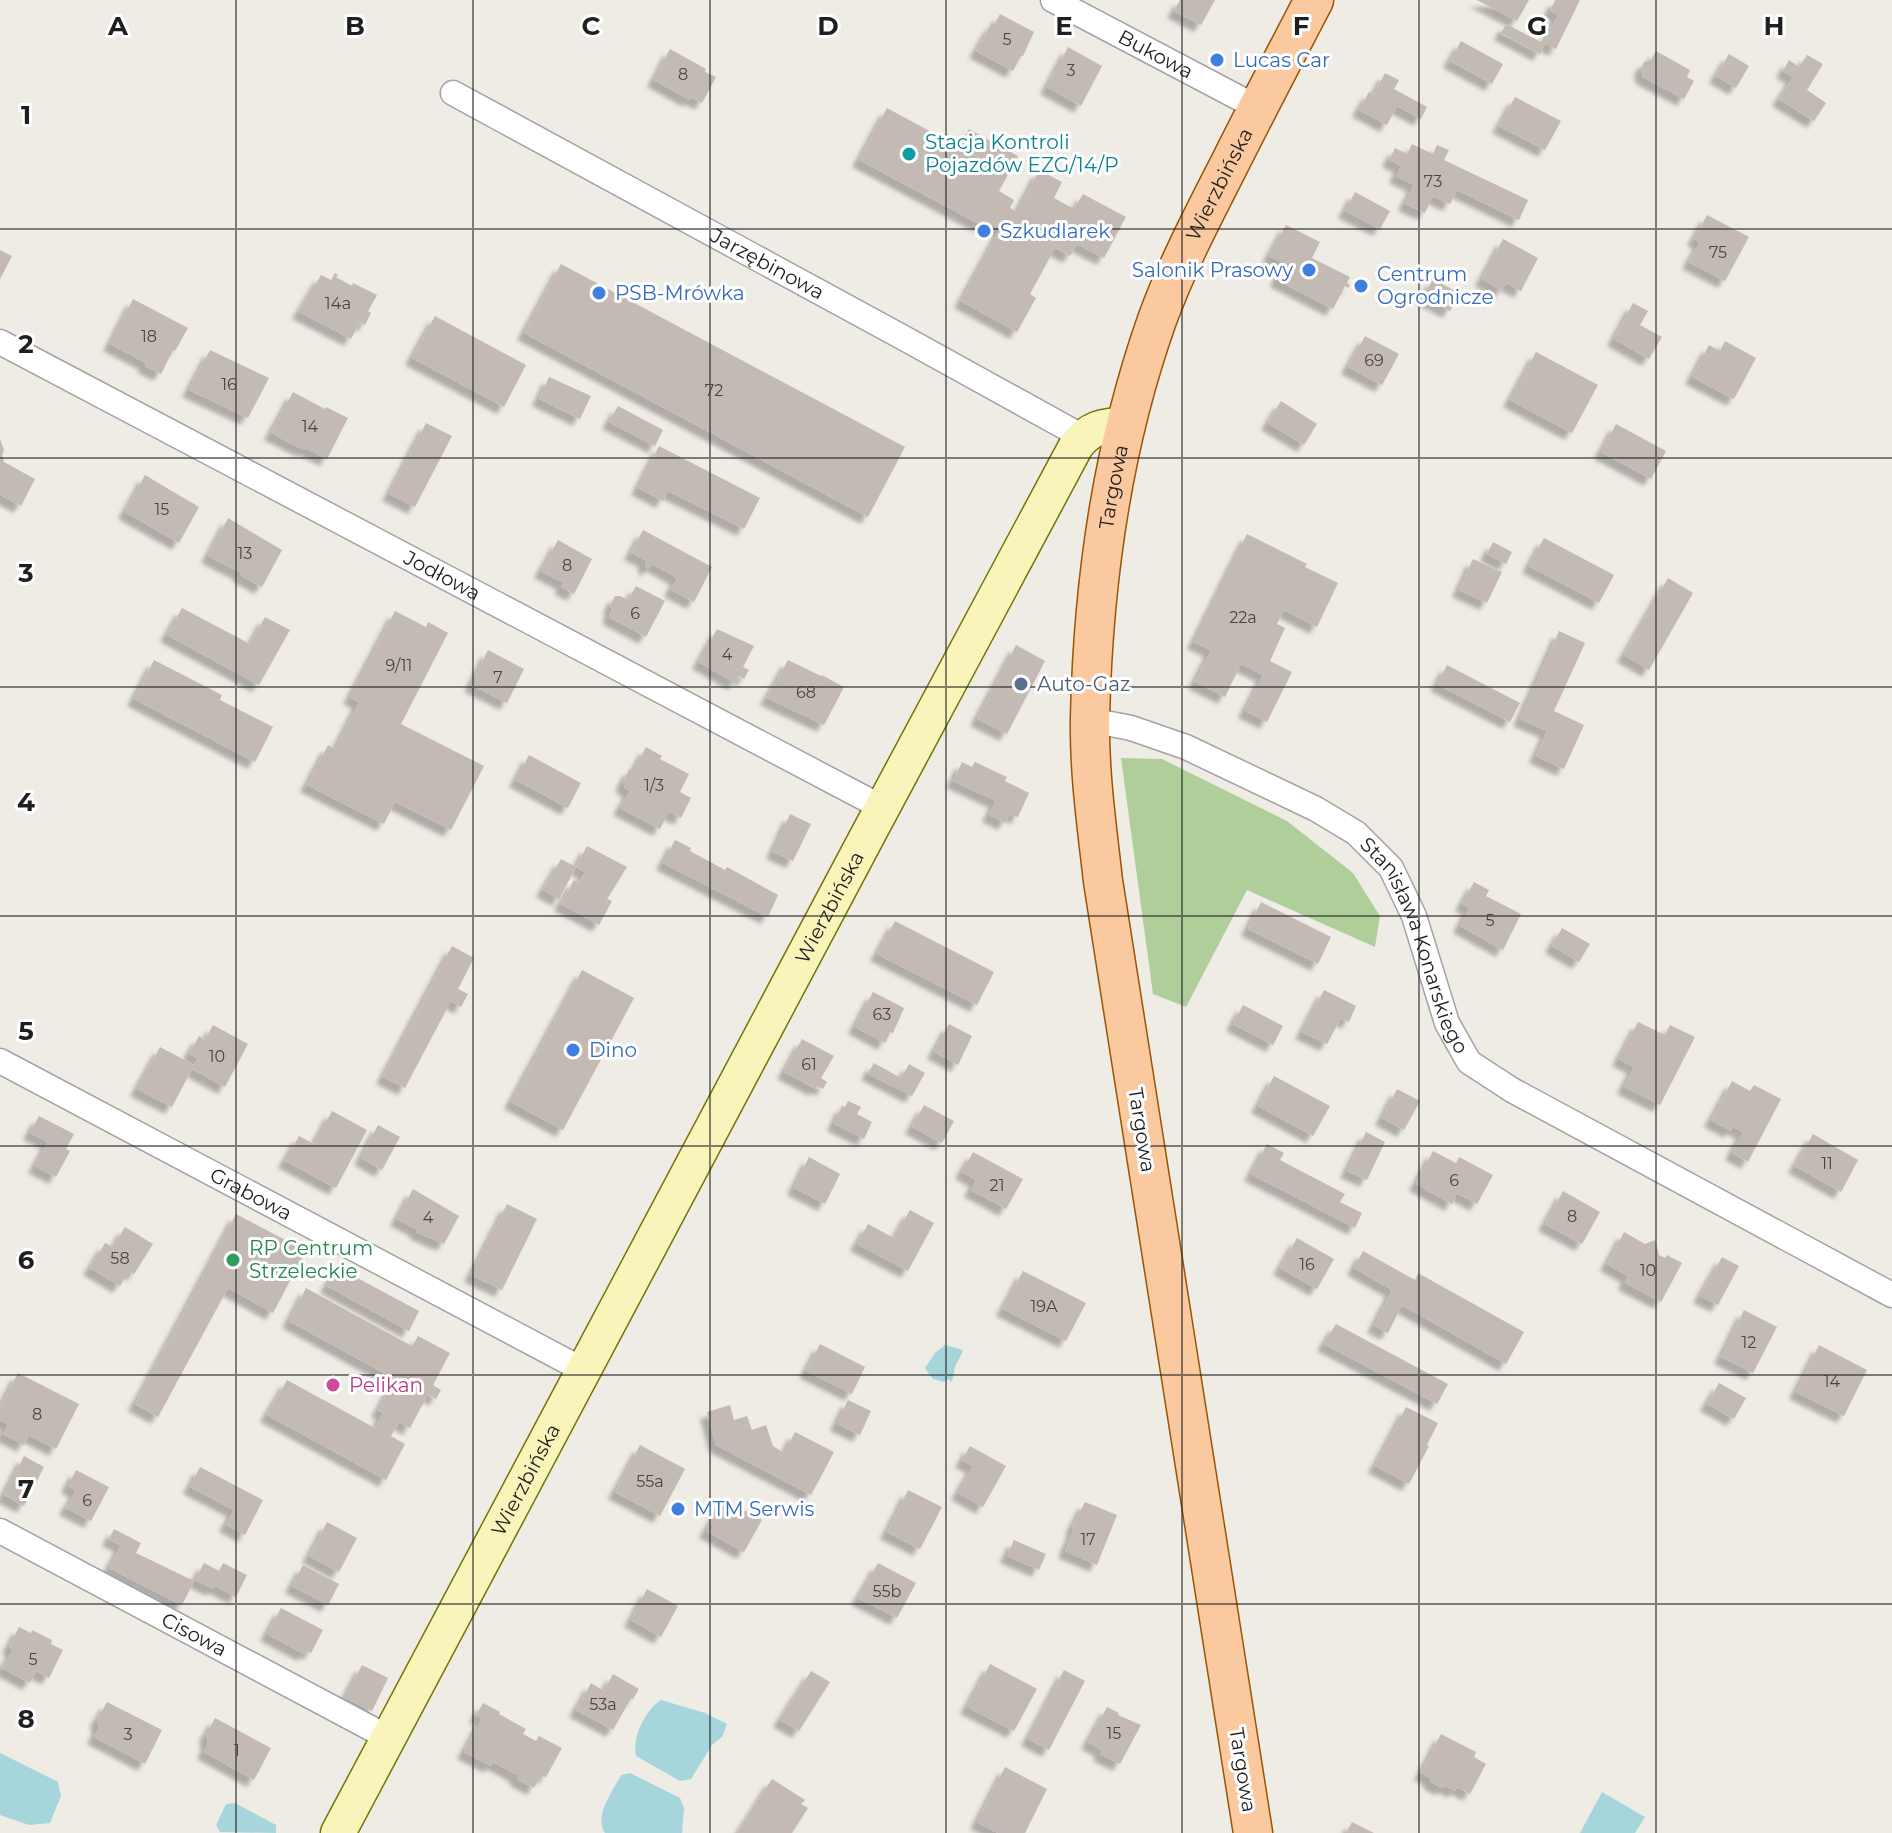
<svg xmlns="http://www.w3.org/2000/svg" width="1892" height="1833" font-family="Montserrat,sans-serif">
	<style>
		.forest { fill: #afce9a }
		.water { fill: #a6d6dc }
		.building { fill: #c4bab4; filter: url(#shadow) }
		.lines { fill: none; stroke-linecap: round; stroke-linejoin: round }
		.street-casing { stroke: #a3a3a3; stroke-width: 27 }
		.secondary-casing { stroke: #747506; stroke-width: 37 }
		.primary-casing { stroke: #975602; stroke-width: 41 }
		.street { stroke: #fff; stroke-width: 24 }
		.secondary { stroke: #f9f5ba; stroke-width: 34 }
		.primary { stroke: #fac99f; stroke-width: 38 }
		.grid { fill: none; stroke: #1f1f1f; stroke-width: 2; stroke-opacity: 0.55 }
		.shop-dot { fill: #3f7fe0; stroke: #fff; stroke-width: 3 }
		.culture-dot { fill: #0f9aa8; stroke: #fff; stroke-width: 3 }
		.service-dot { fill: #5c6f8a; stroke: #fff; stroke-width: 3 }
		.leisure-dot { fill: #2e9e5b; stroke: #fff; stroke-width: 3 }
		.hotel-dot { fill: #d1479c; stroke: #fff; stroke-width: 3 }
		.labels { text-anchor: middle; dominant-baseline: central; stroke-width: 6; stroke-linejoin: round; paint-order: stroke }
		.number-label { font-size: 16px; fill: #484644 }
		.street-label { font-size: 20px; fill: #1f1f1f; stroke: #fff }
		.shop-label { font-size: 20px; fill: #366cbe; stroke: #fff; text-anchor: start }
		.culture-label { font-size: 20px; fill: #0d838f; stroke: #fff; text-anchor: start }
		.service-label { font-size: 20px; fill: #4e5e75; stroke: #fff; text-anchor: start }
		.leisure-label { font-size: 20px; fill: #27864d; stroke: #fff; text-anchor: start }
		.hotel-label { font-size: 20px; fill: #b23c85; stroke: #fff; text-anchor: start }
		.grid-label { font-size: 26px; text-anchor: middle; font-weight: bold; fill: #1f1f1f; stroke: #fff; stroke-width: 6; stroke-linejoin: round; paint-order: stroke }
	</style>
	<defs>
		<filter id="shadow"><feDropShadow dx="-7" dy="7" stdDeviation="2" flood-color="#0004"/></filter>
	</defs>
	<rect width="100%" height="100%" fill="#efebe5"/>
	<polygon class="forest" points="1121,758 1162,759 1287,821 1353,873 1380,916 1375,947 1247,890 1186,1007 1153,994"/>
	<g class="water">
		<polygon points="945,1345 960,1349 963,1351 955,1367 953,1378 951,1382 948,1379 944,1382 933,1379 925,1368 935,1353"/>
		<path d="M661 1700 705 1713 727 1724 722 1737 712 1745 691 1779 680 1781 636 1756C632 1738 645 1710 661 1700Z"/>
		<polygon points="0,1753 58,1782 61,1796 50,1823 29,1825 0,1815"/>
		<path d="M630 1773 680 1798 684 1808 682 1833H605C593 1816 613 1791 621 1775Z"/>
		<polygon points="1602,1792 1645,1817 1635,1833 1580,1833"/>
		<polygon points="235,1803 276,1825 276,1833 220,1832 216,1825 226,1804"/>
	</g>
	<g class="building">
		<polygon points="1180,0 1215,0 1201,25 1174,11"/>
		<polygon points="1477,0 1529,0 1517,21"/>
		<polygon points="1555,0 1580,0 1556,49 1544,43 1558,15 1550,11"/>
		<polygon points="1000,14 1034,32 1023,56 1021,56 1013,71 976,51 992,23 994,25"/>
		<polygon points="1506,24 1545,44 1540,54 1501,33"/>
		<polygon points="1461,41 1503,64 1492,84 1450,61"/>
		<polygon points="1068,47 1102,66 1081,106 1047,87"/>
		<polygon points="670,49 706,69 705,72 716,77 702,103 691,97 690,100 654,80"/>
		<polygon points="1656,51 1690,70 1687,77 1694,81 1684,99 1643,77 1641,69 1644,62 1651,60"/>
		<polygon points="1729,54 1749,66 1736,88 1716,76"/>
		<polygon points="1807,55 1823,64 1807,90 1826,103 1814,121 1779,99 1793,77 1783,71 1789,60 1799,67"/>
		<polygon points="1385,73 1399,80 1394,89 1427,107 1421,119 1397,106 1387,125 1359,110 1369,92 1374,94"/>
		<polygon points="1515,97 1561,121 1545,150 1499,126"/>
		<polygon points="887,108 959,147 969,129 1018,156 999,191 1014,200 1010,208 1017,212 1039,170 1062,182 1054,198 1074,209 1083,194 1126,217 1104,258 1077,244 1070,256 1055,248 1030,294 1036,298 1017,332 961,301 1000,229 984,220 981,225 859,160"/>
		<polygon points="1412,144 1433,154 1437,145 1449,150 1444,160 1528,200 1519,220 1457,190 1450,204 1433,196 1425,213 1405,204 1414,185 1396,176 1401,166 1389,160 1395,148 1407,154"/>
		<polygon points="1355,192 1390,211 1380,229 1345,211"/>
		<polygon points="1707,215 1749,237 1725,281 1689,262 1700,242 1694,239"/>
		<polygon points="1286,225 1320,242 1312,258 1350,277 1347,283 1350,285 1348,288 1345,286 1333,309 1277,280 1284,263 1269,256"/>
		<polygon points="1503,239 1538,258 1521,291 1506,283 1502,291 1482,279"/>
		<polygon points="0,250 12,256 0,279"/>
		<polygon points="561,264 905,447 868,517 524,333"/>
		<polygon points="335,273 338,275 336,277 352,286 353,283 377,295 368,311 371,313 365,325 360,322 351,339 299,312 321,275 331,280"/>
		<polygon points="1433,279 1459,293 1450,311 1423,297"/>
		<polygon points="133,299 188,328 175,351 173,350 161,374 145,366 146,363 110,344"/>
		<polygon points="1633,303 1648,311 1640,325 1662,337 1649,359 1614,339"/>
		<polygon points="435,316 526,365 504,407 412,358"/>
		<polygon points="1365,336 1399,354 1382,385 1348,367"/>
		<polygon points="1725,341 1756,358 1734,399 1692,377 1709,345 1720,351"/>
		<polygon points="210,350 269,378 248,418 189,390"/>
		<polygon points="1536,352 1598,385 1572,433 1510,400"/>
		<polygon points="549,377 591,396 580,419 539,399"/>
		<polygon points="293,392 325,409 326,407 348,418 327,459 305,448 304,450 271,433"/>
		<polygon points="1281,401 1317,424 1304,445 1268,423"/>
		<polygon points="618,406 663,430 655,446 609,422"/>
		<polygon points="426,423 452,436 415,507 389,494"/>
		<polygon points="1616,424 1666,451 1651,479 1601,452"/>
		<polygon points="0,439 4,450 2,455 4,462 35,479 21,506 0,495"/>
		<polygon points="659,446 760,498 744,529 668,491 663,501 638,488"/>
		<polygon points="145,475 199,507 179,543 125,512"/>
		<polygon points="228,518 282,550 262,587 240,575 241,573 208,556"/>
		<polygon points="643,530 712,567 694,602 671,590 677,578 653,564 648,569 645,566 645,560 631,553"/>
		<polygon points="1247,534 1307,564 1305,567 1338,583 1317,627 1284,610 1277,624 1285,628 1270,661 1292,672 1267,722 1245,711 1263,675 1241,664 1225,697 1195,682 1211,650 1194,642"/>
		<polygon points="1544,538 1614,575 1599,603 1529,566"/>
		<polygon points="558,540 592,559 574,594 561,587 564,583 541,571"/>
		<polygon points="1493,542 1512,552 1506,564 1487,554"/>
		<polygon points="1473,559 1502,572 1487,603 1459,590"/>
		<polygon points="1668,578 1693,593 1649,670 1624,655"/>
		<polygon points="636,586 665,601 646,637 609,617 612,609 610,606 615,596 620,596 628,600"/>
		<polygon points="182,608 250,644 265,617 290,630 259,685 167,635"/>
		<polygon points="395,611 426,627 428,622 448,633 401,724 484,766 451,830 395,802 384,824 307,785 328,745 335,749 359,702 350,697"/>
		<polygon points="717,629 754,646 743,667 749,670 744,679 739,676 735,683 699,662"/>
		<polygon points="1559,631 1585,643 1554,711 1584,725 1564,769 1536,756 1547,731 1520,719"/>
		<polygon points="1016,645 1045,661 1007,734 977,719"/>
		<polygon points="488,650 524,669 507,703 471,685"/>
		<polygon points="154,660 222,695 220,700 273,727 255,762 134,699"/>
		<polygon points="788,660 821,676 822,675 844,687 824,725 767,698"/>
		<polygon points="1447,665 1520,703 1510,722 1437,684"/>
		<polygon points="646,747 662,756 660,759 689,774 680,792 691,798 681,818 669,812 660,829 620,808 630,791 625,788 623,782 629,770 635,768"/>
		<polygon points="529,755 581,783 568,808 516,780"/>
		<polygon points="962,762 972,767 975,762 1007,777 1005,781 1029,793 1018,817 1010,814 1005,823 989,815 996,801 953,781"/>
		<polygon points="790,814 811,824 793,861 773,852"/>
		<polygon points="675,840 691,848 690,851 725,870 727,867 778,895 768,917 663,863"/>
		<polygon points="587,846 627,867 607,899 612,901 599,925 561,904 574,880 579,883 585,872 576,867"/>
		<polygon points="561,859 576,867 559,899 543,890"/>
		<polygon points="1474,882 1489,890 1486,896 1521,914 1503,950 1460,926 1469,908 1462,904"/>
		<polygon points="1261,902 1331,937 1318,964 1248,929"/>
		<polygon points="895,921 994,972 977,1005 877,954"/>
		<polygon points="1562,928 1590,944 1579,962 1552,946"/>
		<polygon points="452,946 474,958 458,989 468,994 461,1007 451,1001 405,1088 383,1077"/>
		<polygon points="582,970 634,998 563,1130 511,1102"/>
		<polygon points="1324,990 1356,1006 1349,1022 1341,1018 1327,1044 1302,1032"/>
		<polygon points="873,992 904,1008 893,1033 890,1032 885,1043 855,1027"/>
		<polygon points="1243,1005 1283,1026 1273,1045 1233,1024"/>
		<polygon points="1638,1022 1665,1035 1670,1025 1695,1037 1660,1105 1624,1087 1634,1067 1619,1059"/>
		<polygon points="949,1024 972,1036 958,1065 934,1052"/>
		<polygon points="213,1025 248,1044 225,1087 192,1069 172,1107 137,1089 160,1047 194,1065 198,1058 189,1054 199,1036 205,1040"/>
		<polygon points="802,1039 834,1056 821,1078 827,1082 823,1089 817,1086 816,1089 784,1072"/>
		<polygon points="874,1063 901,1078 909,1064 925,1073 912,1096 868,1073"/>
		<polygon points="1274,1076 1330,1106 1313,1136 1258,1106"/>
		<polygon points="1732,1081 1750,1091 1754,1085 1781,1099 1748,1162 1732,1153 1743,1132 1733,1127 1731,1131 1711,1120"/>
		<polygon points="1397,1089 1420,1101 1404,1130 1382,1118"/>
		<polygon points="848,1101 861,1107 857,1114 872,1122 864,1139 834,1124 842,1106 845,1107"/>
		<polygon points="924,1105 954,1121 942,1143 912,1127"/>
		<polygon points="332,1111 367,1130 336,1188 285,1161 299,1136 314,1144"/>
		<polygon points="39,1116 74,1134 66,1149 70,1151 56,1177 35,1166 48,1142 30,1133"/>
		<polygon points="378,1125 400,1137 382,1170 361,1158"/>
		<polygon points="1366,1132 1385,1142 1367,1180 1347,1171"/>
		<polygon points="1813,1134 1858,1160 1841,1192 1795,1166"/>
		<polygon points="1267,1144 1284,1153 1280,1160 1345,1194 1340,1202 1362,1213 1355,1228 1251,1174"/>
		<polygon points="1433,1151 1456,1163 1459,1157 1493,1175 1477,1204 1457,1193 1452,1204 1416,1184"/>
		<polygon points="973,1152 1023,1179 1006,1209 971,1190 976,1180 962,1172"/>
		<polygon points="809,1157 840,1174 825,1204 794,1188"/>
		<polygon points="413,1189 459,1216 444,1244 416,1232 418,1230 397,1219"/>
		<polygon points="1563,1191 1600,1212 1582,1244 1545,1224"/>
		<polygon points="507,1204 537,1219 502,1290 471,1275"/>
		<polygon points="910,1210 934,1223 908,1271 857,1244 868,1224 894,1238"/>
		<polygon points="236,1214 306,1251 273,1313 228,1288 158,1417 135,1404"/>
		<polygon points="125,1227 153,1244 134,1274 129,1271 120,1286 90,1268 105,1243 113,1247"/>
		<polygon points="1624,1232 1645,1244 1655,1240 1659,1255 1665,1258 1667,1255 1682,1263 1661,1302 1625,1283 1628,1276 1607,1264"/>
		<polygon points="1297,1238 1334,1259 1317,1289 1280,1268"/>
		<polygon points="1363,1251 1415,1280 1418,1273 1524,1332 1506,1364 1402,1305 1388,1333 1374,1326 1392,1290 1354,1268"/>
		<polygon points="1722,1257 1739,1266 1718,1305 1700,1296"/>
		<polygon points="337,1267 419,1311 409,1331 327,1286"/>
		<polygon points="1023,1271 1086,1303 1066,1341 1003,1309"/>
		<polygon points="306,1288 412,1346 418,1336 450,1353 433,1385 441,1390 436,1399 428,1394 410,1428 399,1422 391,1436 405,1444 386,1480 267,1415 287,1380 375,1428 383,1413 378,1410 395,1379 289,1321"/>
		<polygon points="1744,1310 1777,1327 1753,1373 1721,1357"/>
		<polygon points="1336,1324 1448,1384 1437,1404 1324,1344"/>
		<polygon points="820,1344 865,1367 852,1394 806,1371"/>
		<polygon points="1819,1345 1867,1370 1844,1416 1796,1392"/>
		<polygon points="18,1373 79,1404 56,1449 29,1435 24,1445 3,1434 8,1424 0,1420 0,1407"/>
		<polygon points="1719,1383 1746,1398 1734,1419 1707,1404"/>
		<polygon points="848,1400 871,1411 860,1435 837,1424"/>
		<polygon points="730,1405 734,1420 747,1416 752,1430 766,1425 773,1446 784,1453 795,1432 834,1452 811,1495 716,1445 707,1412"/>
		<polygon points="1406,1407 1438,1423 1427,1445 1429,1446 1409,1484 1375,1466"/>
		<polygon points="640,1445 685,1469 660,1516 615,1492"/>
		<polygon points="970,1446 1006,1466 983,1507 958,1493 973,1466 962,1461"/>
		<polygon points="24,1456 44,1467 24,1506 4,1495"/>
		<polygon points="200,1467 263,1500 245,1535 226,1525 234,1510 190,1487"/>
		<polygon points="76,1470 109,1487 91,1521 66,1508 76,1491 68,1486"/>
		<polygon points="908,1490 942,1507 920,1549 887,1532"/>
		<polygon points="724,1499 762,1520 744,1552 706,1531"/>
		<polygon points="1085,1502 1117,1515 1097,1565 1065,1551 1074,1528 1072,1527"/>
		<polygon points="327,1522 357,1538 339,1572 309,1556"/>
		<polygon points="114,1529 141,1543 136,1553 194,1581 182,1605 109,1568 121,1545 109,1539"/>
		<polygon points="1014,1540 1046,1554 1039,1570 1007,1556"/>
		<polygon points="204,1563 219,1571 223,1563 247,1575 236,1597 215,1586 213,1589 195,1580"/>
		<polygon points="878,1563 916,1583 897,1618 858,1598"/>
		<polygon points="303,1565 339,1584 328,1605 292,1586"/>
		<polygon points="647,1589 678,1606 661,1637 631,1620"/>
		<polygon points="281,1608 323,1630 311,1653 306,1651 304,1654 267,1634"/>
		<polygon points="19,1627 31,1633 32,1630 52,1640 51,1644 63,1650 49,1678 36,1671 30,1683 2,1668 13,1650 9,1647"/>
		<polygon points="990,1664 1037,1689 1014,1731 967,1707"/>
		<polygon points="362,1665 388,1678 372,1711 345,1698"/>
		<polygon points="1064,1670 1085,1681 1049,1750 1028,1739"/>
		<polygon points="811,1671 830,1682 799,1731 780,1720"/>
		<polygon points="613,1674 639,1689 633,1699 631,1698 613,1730 576,1710 591,1683 604,1691"/>
		<polygon points="107,1702 162,1730 145,1764 94,1737 99,1727 97,1720"/>
		<polygon points="483,1703 500,1712 499,1714 526,1729 523,1734 536,1741 539,1736 562,1748 546,1777 541,1775 534,1788 517,1779 517,1775 493,1762 491,1766 464,1752 482,1718 476,1716"/>
		<polygon points="1107,1707 1119,1713 1118,1715 1141,1725 1120,1764 1100,1754 1102,1750 1088,1742"/>
		<polygon points="215,1718 271,1748 254,1780 204,1752 208,1743 206,1735"/>
		<polygon points="1441,1734 1476,1752 1474,1757 1486,1764 1470,1794 1457,1787 1455,1791 1446,1786 1441,1788 1431,1782 1430,1778 1421,1773"/>
		<polygon points="1005,1767 1047,1789 1025,1833 998,1833 977,1822"/>
		<polygon points="772,1779 805,1800 801,1804 808,1808 792,1833 738,1833"/>
		<polygon points="1352,1822 1374,1833 1346,1833"/>
	</g>
	<g class="lines">
		<g class="street-casing">
			<g id="street">
				<path id="s1" d="M1053 0 1258 108"/>
				<path id="s2" d="M453 93 902 337 1083 437"/>
				<path id="s3" d="M0 342 883 808"/>
				<path id="s4" d="M1090 720 1131 728 1186 747 1316 809 1356 833 1391 868 1414 916 1447 1023 1469 1062 1512 1090 1892 1295"/>
				<path id="s5" d="M0 1061 585 1371"/>
				<path id="s6" d="M0 1531 389 1738"/>
			</g>
		</g>
		<g class="secondary-casing">
			<g id="secondary">
				<path id="s7" d="M338 1833 871 829 1076 446C1089 428 1104 425 1125 425"/>
			</g>
		</g>
		<g class="primary-casing">
			<g id="primary">
				<path id="s8" d="M1253 1833 1103 881C1097 827 1089 773 1090 718 1093 584 1112 447 1157 320 1177 265 1204 214 1231 161 1258 107 1286 54 1314 0"/>
			</g>
		</g>
		<use href="#street" class="street"/>
		<use href="#secondary" class="secondary"/>
		<use href="#primary" class="primary"/>
	</g>
	<path class="grid" d="M236 0V1833M473 0V1833M710 0V1833M946 0V1833M1182 0V1833M1419 0V1833M1656 0V1833M0 229H1892M0 458H1892M0 687H1892M0 916H1892M0 1146H1892M0 1375H1892M0 1604H1892"/>
	<g class="shop-dot">
		<circle cx="1217" cy="60" r="8"/>
		<circle cx="984" cy="231" r="8"/>
		<circle cx="1309" cy="270" r="8"/>
		<circle cx="1361" cy="286" r="8"/>
		<circle cx="599" cy="293" r="8"/>
		<circle cx="573" cy="1050" r="8"/>
		<circle cx="678" cy="1509" r="8"/>
	</g>
	<circle class="culture-dot" cx="909" cy="154" r="8"/>
	<circle class="service-dot" cx="1021" cy="684" r="8"/>
	<circle class="leisure-dot" cx="233" cy="1260" r="8"/>
	<circle class="hotel-dot" cx="333" cy="1385" r="8"/>
	<g class="labels">
		<g class="number-label">
			<text x="1007" y="39">5</text>
			<text x="1071" y="70">3</text>
			<text x="683" y="74">8</text>
			<text x="1433" y="181">73</text>
			<text x="1718" y="252">75</text>
			<text x="338" y="303">14a</text>
			<text x="149" y="336">18</text>
			<text x="1374" y="360">69</text>
			<text x="229" y="384">16</text>
			<text x="714" y="390">72</text>
			<text x="310" y="426">14</text>
			<text x="162" y="509">15</text>
			<text x="245" y="553">13</text>
			<text x="567" y="565">8</text>
			<text x="635" y="613">6</text>
			<text x="1243" y="617">22a</text>
			<text x="727" y="654">4</text>
			<text x="399" y="665">9/11</text>
			<text x="498" y="677">7</text>
			<text x="806" y="692">68</text>
			<text x="654" y="785">1/3</text>
			<text x="1490" y="920">5</text>
			<text x="882" y="1014">63</text>
			<text x="217" y="1056">10</text>
			<text x="809" y="1064">61</text>
			<text x="1827" y="1163">11</text>
			<text x="1454" y="1180">6</text>
			<text x="997" y="1185">21</text>
			<text x="1572" y="1216">8</text>
			<text x="428" y="1217">4</text>
			<text x="120" y="1258">58</text>
			<text x="1307" y="1264">16</text>
			<text x="1648" y="1270">10</text>
			<text x="1044" y="1306">19A</text>
			<text x="1749" y="1342">12</text>
			<text x="1832" y="1381">14</text>
			<text x="37" y="1414">8</text>
			<text x="650" y="1481">55a</text>
			<text x="87" y="1500">6</text>
			<text x="1088" y="1539">17</text>
			<text x="887" y="1591">55b</text>
			<text x="33" y="1659">5</text>
			<text x="603" y="1704">53a</text>
			<text x="1114" y="1733">15</text>
			<text x="128" y="1734">3</text>
			<text x="237" y="1750">1</text>
		</g>
		<g class="street-label">
			<text stroke="none"><textPath href="#s1" startOffset="116">Bukowa</textPath></text>
			<text stroke="none"><textPath href="#s8" startOffset="1682">Wierzbińska</textPath></text>
			<text stroke="none"><textPath href="#s2" startOffset="358">Jarzębinowa</textPath></text>
			<text stroke="none"><textPath href="#s8" startOffset="1360">Targowa</textPath></text>
			<text stroke="none"><textPath href="#s3" startOffset="500">Jodłowa</textPath></text>
			<text stroke="none"><textPath href="#s7" startOffset="1048">Wierzbińska</textPath></text>
			<text stroke="none"><textPath href="#s4" startOffset="420">Stanisława Konarskiego</textPath></text>
			<text transform="translate(1142 1130) rotate(81)">Targowa</text>
			<text stroke="none"><textPath href="#s5" startOffset="284">Grabowa</textPath></text>
			<text stroke="none"><textPath href="#s7" startOffset="400">Wierzbińska</textPath></text>
			<text stroke="none"><textPath href="#s6" startOffset="220">Cisowa</textPath></text>
			<text transform="translate(1243 1770) rotate(81)">Targowa</text>
		</g>
		<g class="shop-label">
			<text x="1233" y="60">Lucas Car</text>
			<text x="1000" y="231">Szkudlarek</text>
			<text x="1293" y="270" text-anchor="end">Salonik Prasowy</text>
			<text x="1377" y="274">Centrum<tspan x="1377" dy="23">Ogrodnicze</tspan></text>
			<text x="615" y="293">PSB-Mrówka</text>
			<text x="589" y="1050">Dino</text>
			<text x="694" y="1509">MTM Serwis</text>
		</g>
		<g class="culture-label">
			<text x="925" y="142">Stacja Kontroli<tspan x="925" dy="23">Pojazdów EZG/14/P</tspan></text>
		</g>
		<g class="service-label">
			<text x="1037" y="684">Auto-Gaz</text>
		</g>
		<g class="leisure-label">
			<text x="249" y="1248">RP Centrum<tspan x="249" dy="23">Strzeleckie</tspan></text>
		</g>
		<g class="hotel-label">
			<text x="349" y="1385">Pelikan</text>
		</g>
	</g>
	<g class="grid-label">
		<text x="118" y="35">A</text>
		<text x="355" y="35">B</text>
		<text x="591" y="35">C</text>
		<text x="828" y="35">D</text>
		<text x="1064" y="35">E</text>
		<text x="1301" y="35">F</text>
		<text x="1537" y="35">G</text>
		<text x="1774" y="35">H</text>
		<text x="26" y="124">1</text>
		<text x="26" y="353">2</text>
		<text x="26" y="582">3</text>
		<text x="26" y="811">4</text>
		<text x="26" y="1040">5</text>
		<text x="26" y="1269">6</text>
		<text x="26" y="1498">7</text>
		<text x="26" y="1728">8</text>
	</g>
</svg>
